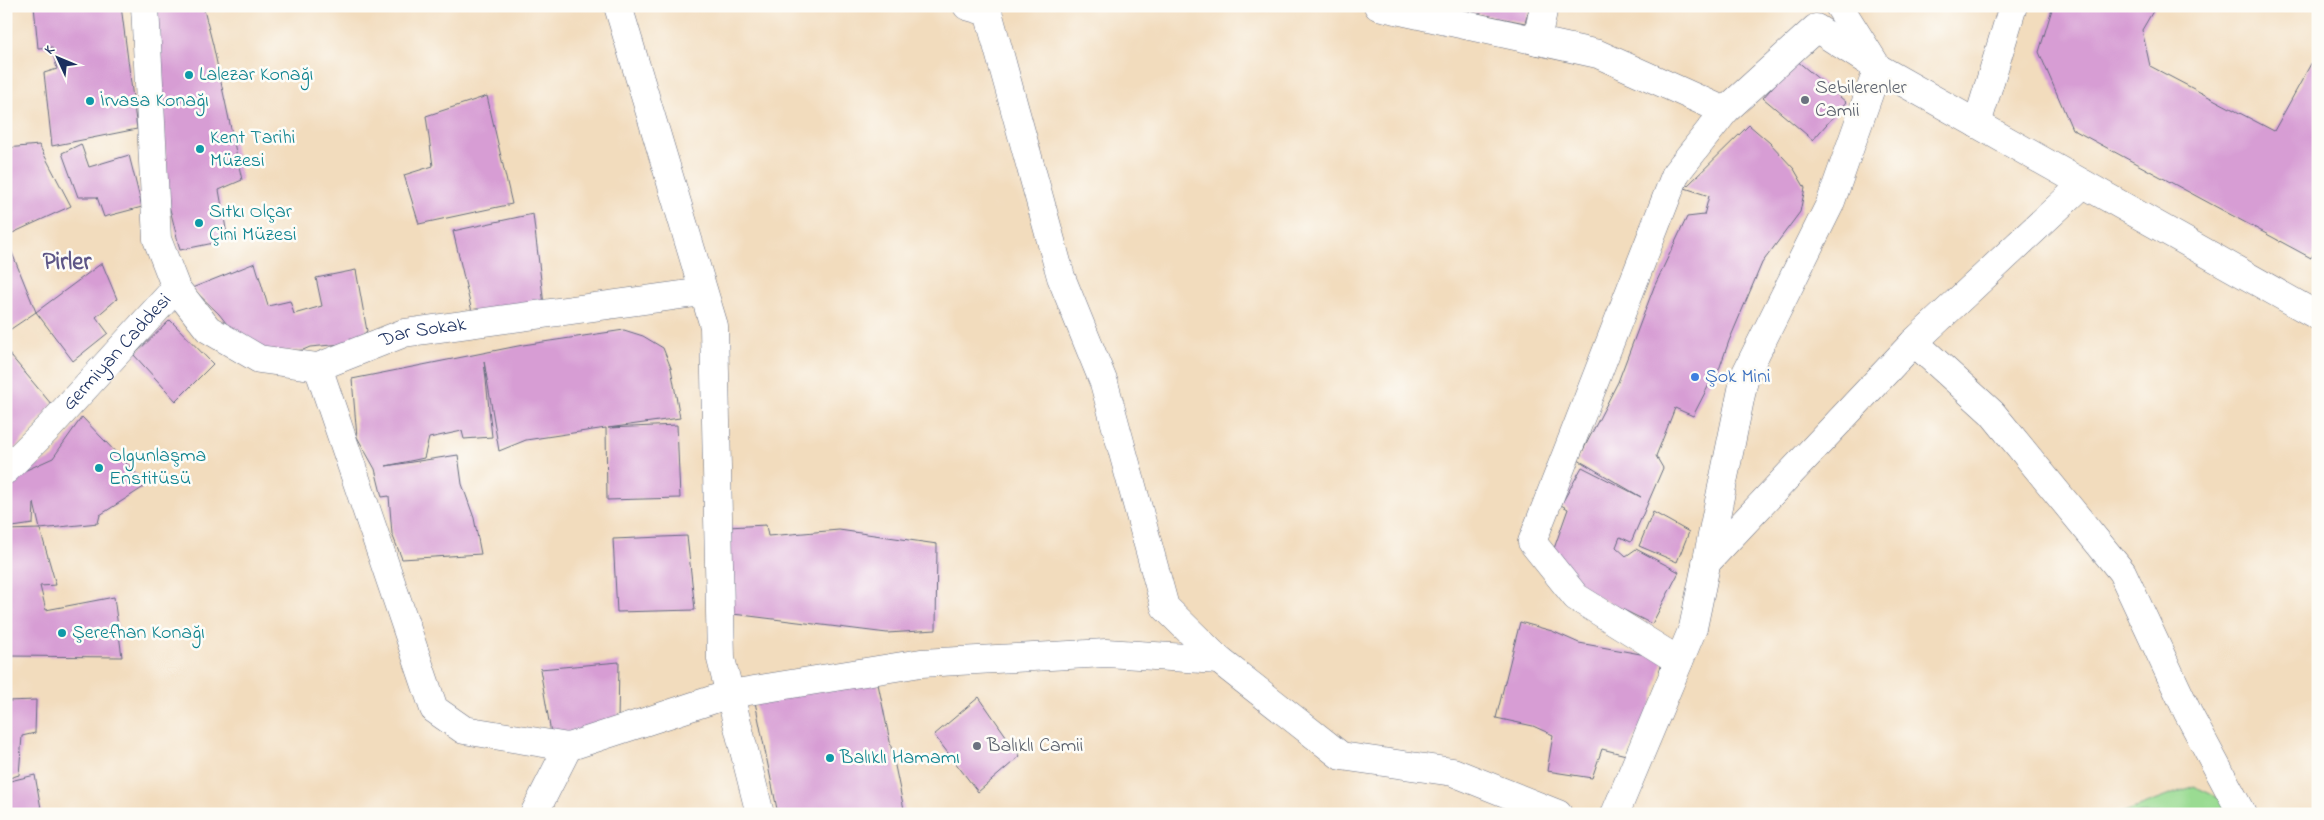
<svg xmlns="http://www.w3.org/2000/svg" width="2324" height="820" font-family="'Indie Flower',sans-serif">
	<style>
		.green { fill: #9adb92; stroke: #5a8578 }
		.building { fill: #d79dd4 }
		.lines { fill: none; stroke-linecap: round; stroke-linejoin: round }
		.street-casing { stroke: #666c7f; stroke-width: 29 }
		.street { stroke: #fff; stroke-width: 28 }
		.culture-dot { fill: #0f9aa8; stroke: #fdfcf7; stroke-width: 2 }
		.worship-dot { fill: #6b7280; stroke: #fdfcf7; stroke-width: 2 }
		.shop-dot { fill: #3f7fe0; stroke: #fdfcf7; stroke-width: 2 }
		.labels { text-anchor: middle; dominant-baseline: central; stroke-width: 5; stroke-linejoin: round; paint-order: stroke }
		.culture-label { font-size: 20px; fill: #0d838f; stroke: #fdfcf7; text-anchor: start }
		.worship-label { font-size: 20px; fill: #5b616d; stroke: #fdfcf7; text-anchor: start }
		.street-label { font-size: 20px; fill: #1b2f5e; stroke: #fdfcf7 }
		.shop-label { font-size: 20px; fill: #366cbe; stroke: #fdfcf7; text-anchor: start }
		.district-label { font-size: 25px; font-weight: bold; fill: #5d5687; stroke: #fdfcf7 }
	</style>
	<rect width="100%" height="100%" fill="#fdfcf7"/>
	<filter id="ink" filterUnits="userSpaceOnUse"><feTurbulence type="fractalNoise" baseFrequency=".02" numOctaves="2"/><feDisplacementMap in="SourceGraphic" scale="10" xChannelSelector="R" yChannelSelector="G"/><feConvolveMatrix kernelMatrix="1 2 1 2 8 2 1 2 1" color-interpolation-filters="sRGB"/></filter>
	<filter id="wash" filterUnits="userSpaceOnUse"><feTurbulence type="fractalNoise" baseFrequency=".0096" numOctaves="4" result="noise"/><feDisplacementMap in="SourceGraphic" scale="20" xChannelSelector="R" yChannelSelector="G"/><feGaussianBlur stdDeviation="1.12" result="paint"/><feColorMatrix in="noise" values="0 0 0 0 0 0 0 0 0 0 0 0 0 0 0 0 0 1.4 0 .05"/><feComposite in="paint" operator="in"/></filter>
	<g filter="url(#wash)">
		<rect width="100%" height="100%" fill="#f2dcbd"/>
		<polygon class="green" points="2194,786 2252,814 2119,814"/>
		<g id="blocks">
			<g class="building">
				<polygon points="34,6 121,6 137,129 52,146 44,73 57,69 52,47 38,48"/>
				<polygon points="154,6 203,6 213,45 242,180 219,190 228,240 180,250 169,205"/>
				<polygon points="1440,6 1530,6 1525,23"/>
				<polygon points="2053,6 2156,6 2142,30 2150,66 2274,131 2318,51 2318,246 2311,258 2072,129 2039,52"/>
				<polygon points="1796,60 1846,102 1813,140 1763,98"/>
				<polygon points="487,96 512,204 419,224 404,175 433,166 426,116"/>
				<polygon points="1749,125 1770,143 1794,169 1805,188 1800,212 1762,263 1729,341 1715,381 1712,379 1693,416 1675,408 1656,456 1663,468 1631,542 1620,537 1616,547 1626,556 1636,549 1679,572 1652,624 1592,594 1551,557 1568,509 1561,505 1582,467 1641,497 1578,460 1618,382 1654,287 1687,217 1704,215 1709,196 1685,188"/>
				<polygon points="81,144 89,167 129,155 142,207 104,217 97,197 78,197 62,153"/>
				<polygon points="39,145 71,206 6,236 6,148"/>
				<polygon points="533,214 544,305 473,316 453,231"/>
				<polygon points="6,238 36,312 8,331 6,328"/>
				<polygon points="102,263 117,299 96,317 108,333 73,361 36,312"/>
				<polygon points="255,263 268,306 290,301 294,314 322,306 316,278 356,270 367,331 353,343 310,347 303,350 269,352 237,337 219,314 192,288"/>
				<polygon points="170,320 213,364 176,401 134,355"/>
				<polygon points="624,330 643,336 663,348 671,368 680,418 608,428 677,425 680,498 607,500 606,428 526,440 499,451 484,361 492,437 464,439 462,431 429,438 424,458 386,466 458,455 462,484 474,518 481,554 402,559 392,534 389,496 382,497 375,469 357,437 352,379 523,345"/>
				<polygon points="6,350 52,405 6,459"/>
				<polygon points="82,417 147,485 100,515 98,523 40,529 34,503 33,524 6,528 6,482 11,477 53,458"/>
				<polygon points="1653,512 1689,532 1677,562 1639,546"/>
				<polygon points="766,525 768,536 839,530 937,544 936,630 887,633 725,613 728,527"/>
				<polygon points="40,529 56,585 40,586 46,610 114,597 122,657 6,656 6,530"/>
				<polygon points="687,536 695,610 617,612 613,539"/>
				<polygon points="1520,622 1552,631 1579,643 1663,658 1651,707 1626,755 1602,749 1592,778 1547,771 1553,735 1533,726 1496,718"/>
				<polygon points="619,662 618,722 552,739 540,669"/>
				<polygon points="877,679 905,814 778,814 755,702"/>
				<polygon points="979,697 1020,756 978,792 934,735"/>
				<polygon points="36,700 35,733 22,736 19,775 6,779 6,701"/>
				<polygon points="35,775 42,814 6,814 6,782"/>
			</g>
		</g>
	</g>
	<g filter="url(#ink)">
		<use href="#blocks" fill-opacity="0" stroke="#666c7f" stroke-width="1"/>
		<g class="lines">
			<g class="street-casing">
				<g id="street">
					<polyline points="618,6 714,326 721,659 760,814"/>
					<polyline points="967,6 988,12 1061,277 1104,383 1165,607 1219,660 1341,756 1453,772 1558,814"/>
					<polyline points="1378,6 1598,54 1725,111 1816,28 1878,68 2318,316"/>
					<polyline points="1537,41 1544,6"/>
					<polyline points="1977,124 2013,6"/>
					<path id="s1" d="M176 288 208 329 259 359 318 367 404 333 703 292"/>
					<polyline points="1914,342 1992,413 2122,572 2188,713 2242,814"/>
					<polyline points="318,367 434,709 464,730 568,747"/>
					<path id="s2" d="M6 470 50 426 176 288 157 239 145 6"/>
					<polyline points="1706,563 1914,342 2083,184"/>
					<polyline points="1679,661 1576,597 1532,542 1676,173 1725,111"/>
					<polyline points="534,814 568,747 730,694 921,663 1106,653 1219,660"/>
					<polyline points="1615,814 1693,628 1745,375 1830,204 1878,68 1839,6"/>
				</g>
			</g>
			<use href="#street" class="street"/>
		</g>
	</g>
	<g class="culture-dot">
		<circle cx="189" cy="75" r="5"/>
		<circle cx="90" cy="101" r="5"/>
		<circle cx="200" cy="149" r="5"/>
		<circle cx="199" cy="223" r="5"/>
		<circle cx="99" cy="468" r="5"/>
		<circle cx="62" cy="633" r="5"/>
		<circle cx="830" cy="758" r="5"/>
	</g>
	<g class="worship-dot">
		<circle cx="1805" cy="100" r="5"/>
		<circle cx="977" cy="746" r="5"/>
	</g>
	<circle class="shop-dot" cx="1695" cy="377" r="5"/>
	<g class="labels">
		<g class="culture-label">
			<text x="199" y="75">Lalezar Konağı</text>
			<text x="100" y="101">İrvasa Konağı</text>
			<text x="210" y="138">Kent Tarihi<tspan x="210" dy="23">Müzesi</tspan></text>
			<text x="209" y="212">Sıtkı Olçar<tspan x="209" dy="23">Çini Müzesi</tspan></text>
			<text x="109" y="456">Olgunlaşma<tspan x="109" dy="23">Enstitüsü</tspan></text>
			<text x="72" y="633">Şerefhan Konağı</text>
			<text x="840" y="758">Balıklı Hamamı</text>
		</g>
		<g class="worship-label">
			<text x="1815" y="88">Sebilerenler<tspan x="1815" dy="23">Camii</tspan></text>
			<text x="987" y="746">Balıklı Camii</text>
		</g>
		<g class="street-label">
			<text stroke="none"><textPath href="#s1" startOffset="282">Dar Sokak</textPath></text>
			<text stroke="none"><textPath href="#s2" startOffset="162">Germiyan Caddesi</textPath></text>
		</g>
		<g class="shop-label">
			<text x="1705" y="377">Şok Mini</text>
		</g>
		<g class="district-label">
			<text x="67" y="263">Pirler</text>
		</g>
	</g>
	<rect width="2324" height="820" fill="none" stroke="#fdfcf7" stroke-width="25"/>
	<g transform="translate(58 58) rotate(314)" stroke="#fdfcf7" stroke-width="4" paint-order="stroke">
	<path d="M0-4L9 19L0 12L-9 19Z" fill="#1b2f5e"/>
	<text y="-8" font-size="14" font-weight="bold" text-anchor="middle" fill="#1b2f5e">K</text>
	</g>
</svg>
